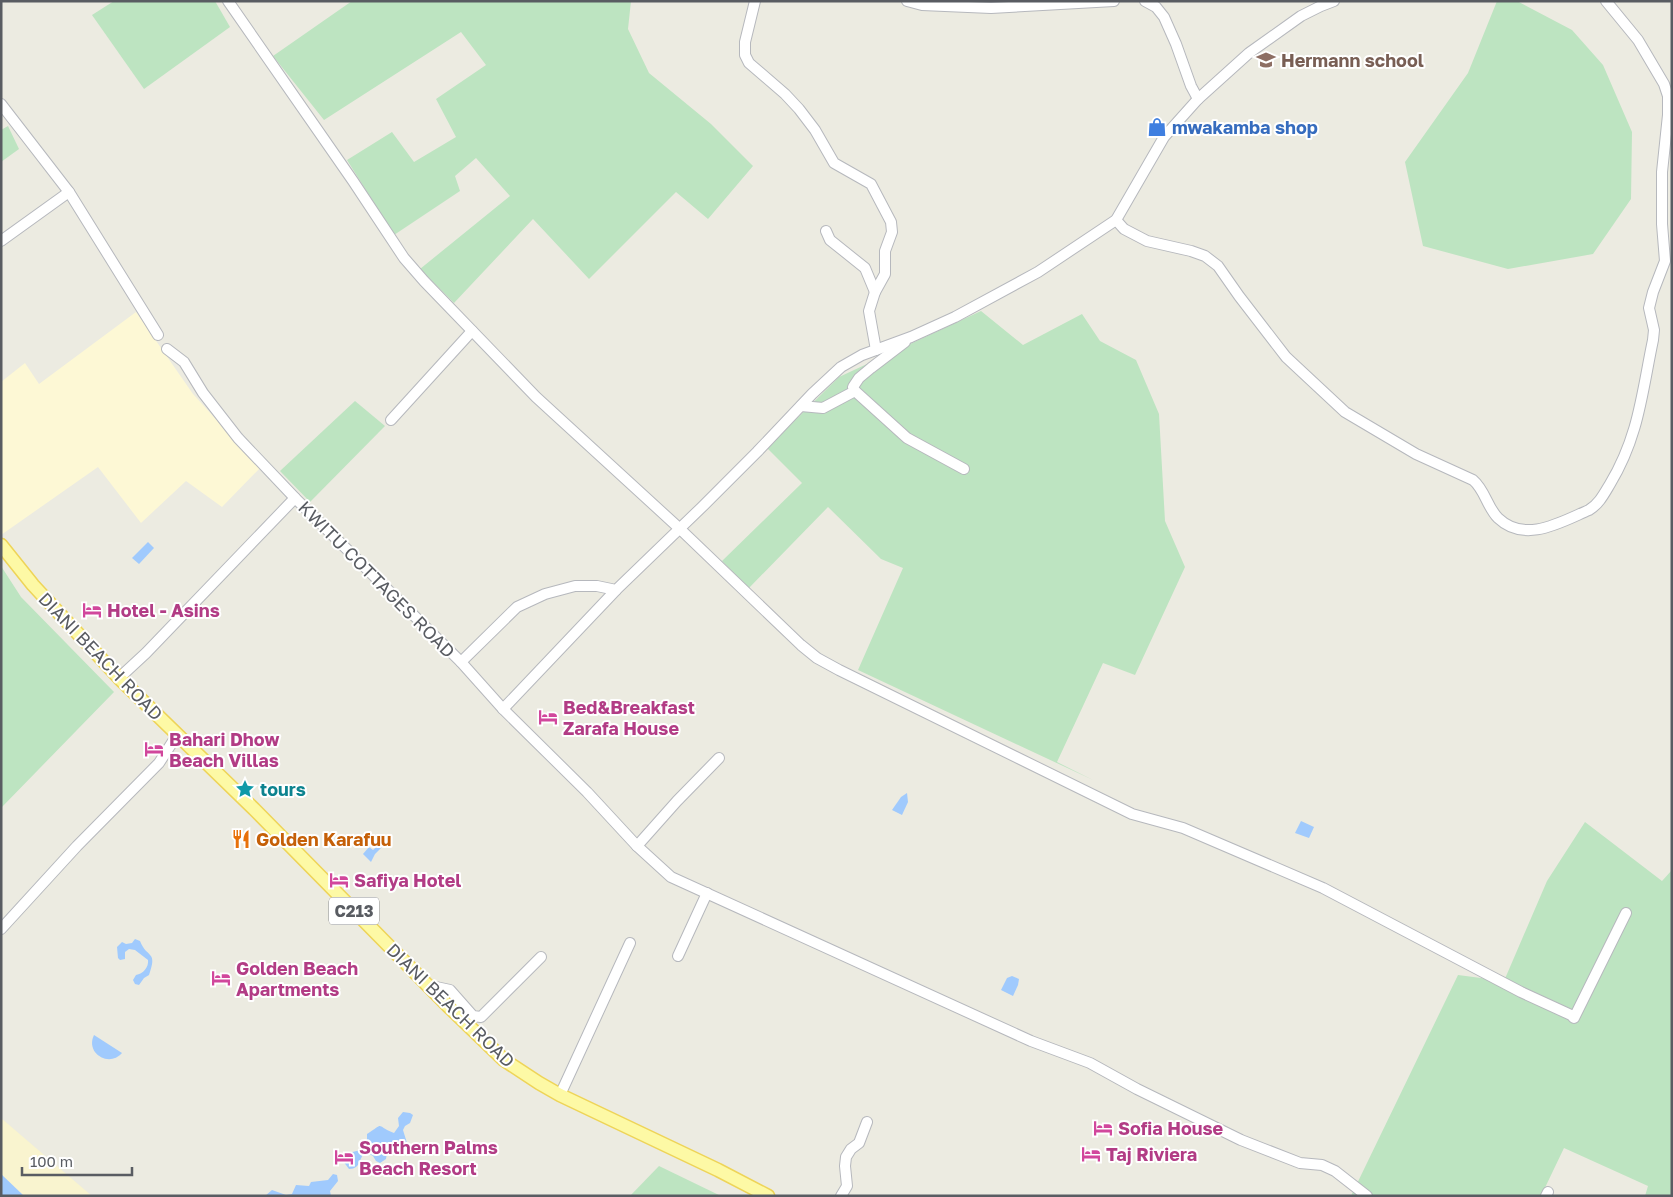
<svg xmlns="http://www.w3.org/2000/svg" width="1673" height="1197" font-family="'Golos Text',sans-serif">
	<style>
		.commercial { fill: #fdf8d5 }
		.green { fill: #bde4c1 }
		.sand { fill: #f9f4cf }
		.water { fill: #a0cafd }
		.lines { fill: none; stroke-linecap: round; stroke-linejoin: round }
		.minor-casing { stroke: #b6b8bd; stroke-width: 12 }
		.major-casing { stroke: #eed458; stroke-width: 15 }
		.minor { stroke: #fff; stroke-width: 10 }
		.major { stroke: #fdf9a5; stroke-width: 12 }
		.labels { text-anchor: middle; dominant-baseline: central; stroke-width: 4; stroke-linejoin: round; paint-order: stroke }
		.shield { fill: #fff; stroke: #8b8d91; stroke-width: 1 }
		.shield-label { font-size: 16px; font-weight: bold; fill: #595c62 }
		.education-label { font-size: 18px; font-weight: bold; fill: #785e54; stroke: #fff; text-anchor: start }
		.shop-label { font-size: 18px; font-weight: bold; fill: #366cbe; stroke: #fff; text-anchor: start }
		.street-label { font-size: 18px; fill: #595c62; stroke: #fff }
		.hotel-label { font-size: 18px; font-weight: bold; fill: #b23c85; stroke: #fff; text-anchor: start }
		.culture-label { font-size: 18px; font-weight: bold; fill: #0d838f; stroke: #fff; text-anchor: start }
		.food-label { font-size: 18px; font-weight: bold; fill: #c56008; stroke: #fff; text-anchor: start }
	</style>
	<rect width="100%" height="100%" fill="#ecebe1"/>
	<polygon class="commercial" points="136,312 193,394 260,468 222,507 186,481 141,523 98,467 1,535 1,382 25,363 39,384"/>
	<g class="green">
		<polygon points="114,1 215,1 230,27 144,89 92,15"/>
		<polygon points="352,1 631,1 628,29 649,73 711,124 753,166 708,219 676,192 589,279 533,219 454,303 420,269 510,196 476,158 455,176 460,191 394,235 347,160 392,132 414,162 456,137 436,99 486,65 461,32 324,120 273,56"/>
		<polygon points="1497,1 1517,1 1572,30 1603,65 1632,132 1631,199 1593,254 1508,269 1423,246 1405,162 1468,73"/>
		<polygon points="8,126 19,149 1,162 1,130"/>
		<polygon points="981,311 1023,345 1082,314 1100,341 1136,360 1159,414 1165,521 1185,567 1135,675 1103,663 1057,762 1093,780 858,670 903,568 881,559 828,507 749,588 722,561 802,483 767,448 839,377"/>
		<polygon points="355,401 385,426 310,502 280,471"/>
		<polygon points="1,566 21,597 114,692 1,808"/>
		<polygon points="1585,822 1662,881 1672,870 1672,1196 1645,1196 1648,1186 1564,1148 1541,1196 1351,1196 1458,975 1504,981 1547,881"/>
		<polygon points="659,1166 721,1196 630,1196"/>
	</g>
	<polygon class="sand" points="1,1118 92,1196 24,1196 1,1174"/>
	<g class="water">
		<polygon points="148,542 154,548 139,564 132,558"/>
		<polygon points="907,793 908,802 902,815 892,810 901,797"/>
		<polygon points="1301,821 1314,827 1309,838 1295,833"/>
		<polygon points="383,841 387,842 375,854 371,862 363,854 369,847 373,850"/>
		<path d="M135 939 140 941C147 959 158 950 149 975L144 978 139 985 135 984 133 980 136 975C143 974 149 967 148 960L135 950 129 949 125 952V959L120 960 118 958 117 947 122 942 126 944 132 943Z"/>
		<polygon points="1012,976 1019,979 1018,985 1013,996 1001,990 1007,978"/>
		<path d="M94 1035 122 1053C109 1068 85 1053 94 1035Z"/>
		<path d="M403 1112 410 1113 413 1115 410 1123 405 1126 403 1130 407 1143 399 1149 392 1146 390 1152 387 1153 386 1159 380 1163 376 1161 373 1156 366 1152C358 1157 362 1169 349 1169L343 1161 349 1153 360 1150 367 1139V1134C386 1122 374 1125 394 1133L399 1126 398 1118Z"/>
		<polygon points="1,1174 24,1196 1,1196"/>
		<polygon points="333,1174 337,1175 338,1181 330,1191 331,1196 265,1196 272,1190 286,1195 292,1194 296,1185 309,1186 311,1182 328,1180"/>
	</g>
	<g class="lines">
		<g class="minor-casing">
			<g id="minor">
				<polyline points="228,1 353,181 404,258 424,281 536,397 679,528 801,645 817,658 839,670 1132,814 1183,828 1323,888 1521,992 1571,1015 1574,1018 1626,913"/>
				<polyline points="755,1 745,42 745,55 749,63 785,94 799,109 815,130 834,163 871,184 891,222 892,232 885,251 885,274 875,292 869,311 876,350"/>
				<polyline points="907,1 922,5 991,8 1114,1"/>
				<polyline points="1145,1 1156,7 1164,17 1176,44 1191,86 1198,99"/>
				<polyline points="1,104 69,192 158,335"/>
				<path d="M1116 220 1124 229 1147 241 1191 251 1205 256 1218 266 1239 296 1286 357 1345 412 1416 454 1473 480C1485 490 1487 507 1498 518 1525 544 1561 522 1589 510 1599 504 1604 494 1610 484 1639 436 1642 392 1653 340L1654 330 1649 308 1653 292 1665 261 1662 224V172L1668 115V96L1664 84 1638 40 1606 1"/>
				<polyline points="826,231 830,240 865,268 875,292"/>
				<polyline points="1,241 69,192"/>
				<polyline points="905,342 871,368 859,378 853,387 855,391 907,438 964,469"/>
				<polyline points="167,349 184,362 203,393 238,438 295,498"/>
				<polyline points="801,406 823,408 855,391"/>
				<polyline points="391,420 472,331"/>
				<polyline points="461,662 503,709 587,792 637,846 671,877 1031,1041 1090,1063 1137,1089 1241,1140 1300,1163 1322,1165 1335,1171 1367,1196"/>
				<polyline points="119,678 146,653 295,498 461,662 517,607 545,594 575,586 597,586 616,590 701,508 757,452 812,394 841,367 862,355 911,337 955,317 1038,272 1116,220 1164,137 1198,99 1249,53 1301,16 1321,6 1334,1"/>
				<polyline points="503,709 616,590"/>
				<polyline points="637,846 677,801 719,758"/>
				<polyline points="1,929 77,846 159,763 177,735"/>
				<polyline points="678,956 707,893"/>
				<polyline points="427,985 450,990 473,1016 481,1017 541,957"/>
				<polyline points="560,1095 630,943"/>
				<polyline points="841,1196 847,1186 845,1166 846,1157 851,1149 859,1143 867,1122"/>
				<polyline points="1546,1196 1548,1192"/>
			</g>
		</g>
		<g class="major-casing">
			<polyline id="major" points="1,545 33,585 119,678 254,809 448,1006 504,1060 539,1083 560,1095 718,1170 768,1196"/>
		</g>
		<use href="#minor" class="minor"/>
		<use href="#major" class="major"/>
	</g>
	<defs>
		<g id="school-bare" transform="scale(1.5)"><path d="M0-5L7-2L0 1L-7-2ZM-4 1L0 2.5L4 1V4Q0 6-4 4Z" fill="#8d6e63" stroke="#fff" stroke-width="2.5" paint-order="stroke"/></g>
		<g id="shop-bare" transform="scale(1.5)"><path d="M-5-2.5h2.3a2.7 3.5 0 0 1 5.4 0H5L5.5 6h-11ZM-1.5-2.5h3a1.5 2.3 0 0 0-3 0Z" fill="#3f7fe0" stroke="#fff" stroke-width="2.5" paint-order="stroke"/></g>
		<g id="hotel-bare" transform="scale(1.5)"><path d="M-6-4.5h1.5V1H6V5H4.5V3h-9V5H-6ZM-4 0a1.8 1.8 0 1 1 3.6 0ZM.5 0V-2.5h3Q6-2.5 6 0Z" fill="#d1479c" stroke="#fff" stroke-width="2.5" paint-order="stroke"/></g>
		<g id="sight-bare" transform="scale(1.5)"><path d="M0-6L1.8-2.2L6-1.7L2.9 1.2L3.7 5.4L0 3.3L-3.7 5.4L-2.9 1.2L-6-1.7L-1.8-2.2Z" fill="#0f9aa8" stroke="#fff" stroke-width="2.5" paint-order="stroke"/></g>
		<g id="restaurant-bare" transform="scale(1.5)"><path d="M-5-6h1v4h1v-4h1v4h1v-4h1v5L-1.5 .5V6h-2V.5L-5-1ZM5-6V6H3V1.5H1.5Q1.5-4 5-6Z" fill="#e8710a" stroke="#fff" stroke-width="2.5" paint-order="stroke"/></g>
	</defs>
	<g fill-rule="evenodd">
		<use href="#school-bare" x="1266" y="60"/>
		<use href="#shop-bare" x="1157" y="127"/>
		<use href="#hotel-bare" x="92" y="610"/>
		<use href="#hotel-bare" x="548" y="717"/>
		<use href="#hotel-bare" x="154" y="749"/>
		<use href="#sight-bare" x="245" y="789"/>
		<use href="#restaurant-bare" x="241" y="839"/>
		<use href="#hotel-bare" x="339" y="880"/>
		<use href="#hotel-bare" x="221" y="978"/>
		<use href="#hotel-bare" x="1103" y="1128"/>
		<use href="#hotel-bare" x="1091" y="1154"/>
		<use href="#hotel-bare" x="344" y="1157"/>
	</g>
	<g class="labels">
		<rect class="shield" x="329" y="897.5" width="50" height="27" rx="4"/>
		<g class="shield-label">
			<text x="354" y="911">C213</text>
		</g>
		<g class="education-label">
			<text x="1281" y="60">Hermann school</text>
		</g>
		<g class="shop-label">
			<text x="1172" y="127">mwakamba shop</text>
		</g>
		<g class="street-label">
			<text transform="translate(377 579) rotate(45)">KWITU COTTAGES ROAD</text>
			<text transform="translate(101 656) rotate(46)">DIANI BEACH ROAD</text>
			<text transform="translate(451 1005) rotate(44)">DIANI BEACH ROAD</text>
		</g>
		<g class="hotel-label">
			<text x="107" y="610">Hotel - Asins</text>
			<text x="563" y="707">Bed&amp;Breakfast<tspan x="563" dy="21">Zarafa House</tspan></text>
			<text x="169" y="739">Bahari Dhow<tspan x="169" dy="21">Beach Villas</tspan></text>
			<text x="354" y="880">Safiya Hotel</text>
			<text x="236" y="968">Golden Beach<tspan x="236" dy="21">Apartments</tspan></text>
			<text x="1118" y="1128">Sofia House</text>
			<text x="359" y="1147">Southern Palms<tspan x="359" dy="21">Beach Resort</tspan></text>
			<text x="1106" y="1154">Taj Riviera</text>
		</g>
		<g class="culture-label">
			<text x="260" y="789">tours</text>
		</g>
		<g class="food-label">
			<text x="256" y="839">Golden Karafuu</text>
		</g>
	</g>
	<rect width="1673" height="1197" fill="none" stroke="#595c62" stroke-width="5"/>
	<path d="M22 1167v8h110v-8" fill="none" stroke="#595c62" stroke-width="2.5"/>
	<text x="30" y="1167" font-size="15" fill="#595c62" stroke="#ffffff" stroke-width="4" paint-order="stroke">100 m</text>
</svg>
